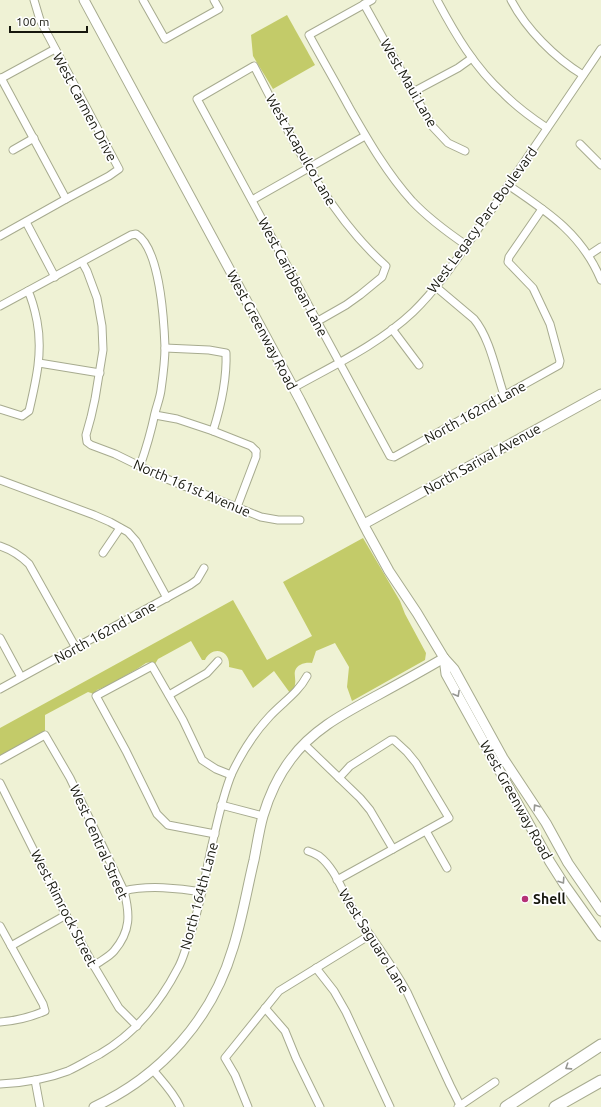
<svg xmlns="http://www.w3.org/2000/svg" width="601" height="1107" font-family="Ubuntu,sans-serif">
	<style>
		.green { fill: #c3cb69 }
		.lines { fill: none; stroke-linecap: round; stroke-linejoin: round }
		.minor-casing { stroke: #a7ab8f; stroke-width: 9 }
		.major-casing { stroke: #a7ab8f; stroke-width: 11 }
		.highway-casing { stroke: #a7ab8f; stroke-width: 13 }
		.minor { stroke: #fff; stroke-width: 7 }
		.major { stroke: #fff; stroke-width: 9 }
		.highway { stroke: #fff; stroke-width: 11 }
		.oneway { stroke: #969792 }
		.poi-dot { fill: #b53176; stroke: #fff; stroke-width: 1.5 }
		.labels { text-anchor: middle; dominant-baseline: central; stroke-width: 3.5; stroke-linejoin: round; paint-order: stroke }
		.street-label { font-size: 14px; fill: #16170d; stroke: #fff }
		.poi-label { font-size: 14px; font-weight: bold; fill: #16170d; stroke: #fff; text-anchor: start }
	</style>
	<rect width="100%" height="100%" fill="#eff2d5"/>
	<g class="green">
		<polygon points="287,15 315,65 273,89 253,56 251,35"/>
		<path d="M363 538 400 601 405 614 426 653 425 660 352 701 347 687 349 667 335 643 316 651 312 663C306 662 297 664 295 671 294 675 296 680 295 684 295 688 293 690 290 693L274 671 253 688 242 670 229 667C231 650 212 645 205 660H202L191 641 158 659 155 664 151 662 146 663 137 669 107 686 97 690 94 694 88 692 45 715V733H40L33 738 0 756V728L233 600 267 660 312 636 283 582Z"/>
	</g>
	<g class="lines">
		<g class="minor-casing">
			<g id="minor">
				<polyline points="143,0 165,39 219,9 214,0"/>
				<path d="M372 0 309 35C322 59 336 83 349 107 368 140 386 172 412 201 428 218 447 232 466 245"/>
				<path d="M437 0C455 34 475 68 504 94 517 107 532 118 547 128"/>
				<path d="M511 0C526 29 555 58 583 75"/>
				<polyline points="364,4 432,126 448,143 465,151"/>
				<polyline points="1,78 66,199"/>
				<polyline points="0,79 55,49"/>
				<polyline points="413,92 458,68 472,58"/>
				<polyline points="580,144 601,165"/>
				<polyline points="13,150 34,138"/>
				<path d="M508 185C548 212 582 234 601 280"/>
				<polyline points="252,200 365,136"/>
				<polyline points="26,222 55,277"/>
				<polyline points="0,236 66,199 109,176 119,169 40,20 34,0"/>
				<polyline points="589,255 601,247"/>
				<polyline points="82,262 87,271 97,298 102,326 103,350 95,399 91,417 86,435 87,442 91,445 115,454 162,477 261,517 278,520 300,520"/>
				<path d="M436 287 474 319C490 338 496 372 504 395"/>
				<path d="M0 306 131 235 136 234C160 248 164 321 165 347 165 361 163 376 161 390 160 398 157 405 155 413 151 432 146 449 140 466"/>
				<path d="M318 321 346 305 360 295 382 277 386 266C326 212 291 137 254 66L197 99 390 456 394 457 559 365 560 361 550 324 533 288 508 262 509 257 542 209"/>
				<polyline points="392,329 419,365"/>
				<path d="M165 348 209 350 226 353C227 379 221 406 213 431"/>
				<polyline points="39,363 100,373"/>
				<path d="M293 388C334 365 378 345 413 312 441 285 462 251 485 219 524 163 563 105 601 49"/>
				<path d="M0 409 22 416 29 411C36 381 43 352 37 321 35 311 33 301 28 291"/>
				<polyline points="155,415 177,419 213,431 251,446 256,451"/>
				<polyline points="0,480 94,515 110,522 128,532 136,541 167,598"/>
				<polyline points="237,507 256,457 256,451"/>
				<path d="M0 546C12 550 20 555 29 564L76 648"/>
				<polyline points="103,553 120,528"/>
				<polyline points="0,638 21,677"/>
				<polyline points="0,689 190,585 197,580 204,568"/>
				<polyline points="169,695 207,673 218,661"/>
				<polyline points="304,744 360,798 370,810 393,849"/>
				<path d="M0 760 45 735 70 778 124 891C130 914 131 931 114 951 109 957 100 961 94 966"/>
				<polyline points="0,783 66,915 94,966 119,1008 137,1026"/>
				<polyline points="221,805 263,816"/>
				<polyline points="426,831 447,868"/>
				<polyline points="215,834 168,825 157,814 126,751 96,696 152,666 183,720 202,760 216,769 231,775"/>
				<path d="M308 851C311 852 316 854 319 856 337 870 343 895 355 913 372 939 392 964 407 992L450 1085 460 1105"/>
				<polyline points="337,880 449,818 416,763 407,752 394,740 391,740 361,759 350,766 339,778"/>
				<path d="M124 891C146 885 180 888 202 892"/>
				<path d="M0 926 43 1004 45 1011C31 1017 15 1021 0 1022"/>
				<polyline points="11,946 66,915"/>
				<polyline points="316,968 334,991 346,1012 390,1107"/>
				<polyline points="265,1008 285,1031 296,1058 320,1107"/>
				<path d="M153 1070C163 1082 174 1093 180 1107"/>
				<polyline points="35,1080 40,1107"/>
				<path d="M0 1084C23 1083 47 1079 68 1071 79 1066 90 1059 100 1054 134 1034 160 1003 178 968 181 963 183 957 185 951 197 918 204 883 211 849 217 824 222 797 232 773 242 752 254 733 270 716 283 702 298 693 307 676"/>
				<polyline points="248,1107 235,1075 225,1058 279,991 370,935"/>
				<polyline points="458,1107 495,1082"/>
			</g>
		</g>
		<g class="major-casing">
			<g id="major">
				<polyline points="84,0 300,400 367,531 389,571 417,613 444,658 454,669 503,758 546,823 568,863 601,911"/>
				<polyline points="364,524 601,394"/>
				<polyline points="444,658 446,674 550,862 564,884 601,936"/>
				<path d="M94 1107C161 1076 212 1019 233 948 242 920 247 889 254 860 257 845 259 830 263 816 269 796 278 776 291 759 313 729 345 713 378 695 400 683 422 671 444 658"/>
			</g>
		</g>
		<g class="highway-casing">
			<g id="highway">
				<polyline points="506,1107 601,1045"/>
				<polyline points="555,1107 601,1081"/>
			</g>
		</g>
		<use href="#minor" class="minor"/>
		<use href="#major" class="major"/>
		<use href="#highway" class="highway"/>
	</g>
	<defs><path id="oneway-chevron" d="M-2-3.5L2.5 0L-2 3.5" fill="none" stroke-width="1.6" stroke-linecap="round" stroke-linejoin="round"/></defs>
	<g class="oneway">
		<use href="#oneway-chevron" transform="translate(457 694) rotate(61)"/>
		<use href="#oneway-chevron" transform="translate(536 807) rotate(-124)"/>
		<use href="#oneway-chevron" transform="translate(562 881) rotate(56)"/>
		<use href="#oneway-chevron" transform="translate(568 1067) rotate(147)"/>
	</g>
	<circle class="poi-dot" cx="525" cy="899" r="4"/>
	<g class="labels">
		<g class="street-label">
			<text transform="translate(409 83) rotate(60)">West Maui Lane</text>
			<text transform="translate(85 107) rotate(62)">West Carmen Drive</text>
			<text transform="translate(301 150) rotate(60)">West Acapulco Lane</text>
			<text transform="translate(482 220) rotate(-54)">West Legacy Parc Boulevard</text>
			<text transform="translate(293 277) rotate(62)">West Caribbean Lane</text>
			<text transform="translate(262 330) rotate(62)">West Greenway Road</text>
			<text transform="translate(475 412) rotate(-29)">North 162nd Lane</text>
			<text transform="translate(482 459) rotate(-29)">North Sarival Avenue</text>
			<text transform="translate(192 488) rotate(23)">North 161st Avenue</text>
			<text transform="translate(105 632) rotate(-29)">North 162nd Lane</text>
			<text transform="translate(516 800) rotate(61)">West Greenway Road</text>
			<text transform="translate(99 842) rotate(66)">West Central Street</text>
			<text transform="translate(199 896) rotate(-75)">North 164th Lane</text>
			<text transform="translate(64 908) rotate(63)">West Rimrock Street</text>
			<text transform="translate(374 941) rotate(58)">West Saguaro Lane</text>
		</g>
		<g class="poi-label">
			<text x="533" y="899">Shell</text>
		</g>
	</g>
	<path d="M10 26v6h77v-6" fill="none" stroke="#16170d" stroke-width="2"/>
	<text x="16" y="26" font-size="12" fill="#16170d" stroke="#ffffff" stroke-width="3" paint-order="stroke">100 m</text>
</svg>
